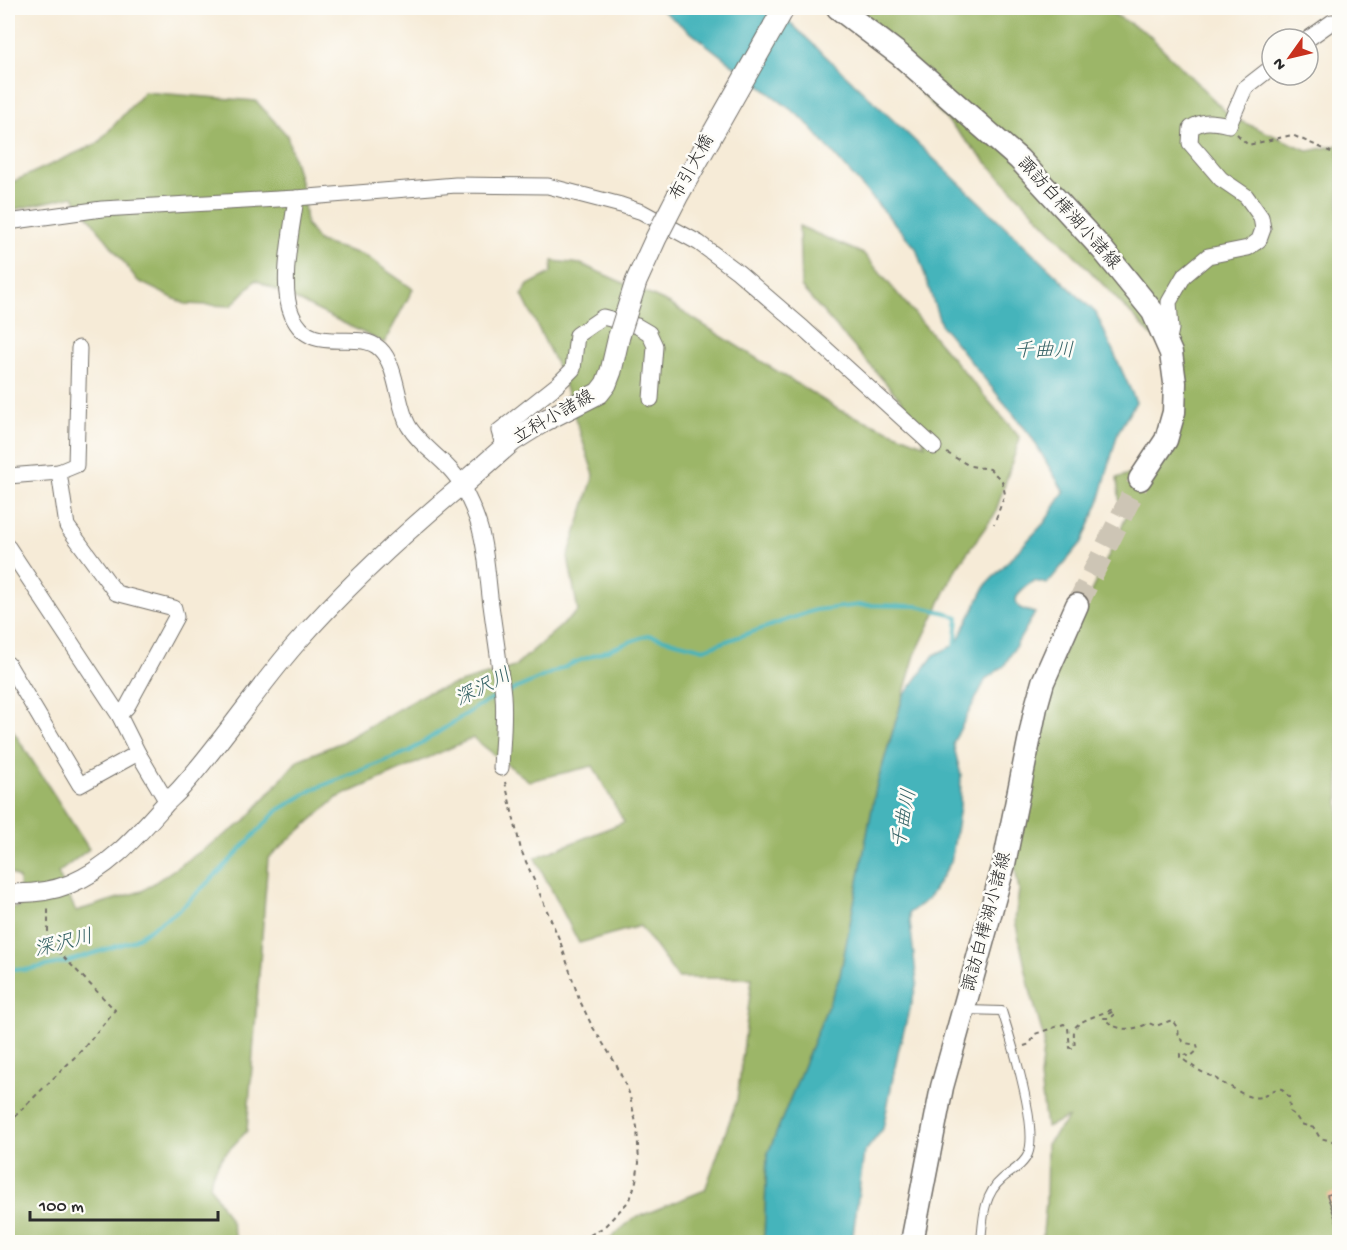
<svg xmlns="http://www.w3.org/2000/svg" width="1347" height="1250" font-family="'Gochi Hand','Klee One',sans-serif">
	<style>
		.forest { fill: #9cb667; stroke: #647049; stroke-width: 1.5 }
		.water { fill: #44b4bb; stroke: #387073; stroke-width: 1.5 }
		.lines { fill: none; stroke-linecap: round; stroke-linejoin: round }
		.stream { stroke: #44b4bb; stroke-width: 4 }
		.building { fill: #f4a47d }
		.primary-tunnel { stroke: #cdc5b5; stroke-width: 22; stroke-dasharray: 22 11; stroke-linecap: butt }
		.service-casing { stroke: #726e67; stroke-width: 10 }
		.minor-casing { stroke: #726e67; stroke-width: 17 }
		.tertiary-casing { stroke: #726e67; stroke-width: 20 }
		.secondary-casing { stroke: #726e67; stroke-width: 23 }
		.primary-casing { stroke: #726e67; stroke-width: 25 }
		.path { stroke: #726e67; stroke-width: 2; stroke-dasharray: 4.5 4.5; stroke-linecap: butt }
		.service { stroke: #fff; stroke-width: 8 }
		.minor { stroke: #fff; stroke-width: 15 }
		.tertiary { stroke: #fff; stroke-width: 18 }
		.secondary { stroke: #fff; stroke-width: 21 }
		.primary { stroke: #fff; stroke-width: 22 }
		.secondary-bridge-casing { stroke: #726e67; stroke-width: 23; stroke-linecap: butt }
		.secondary-bridge { stroke: #fff; stroke-width: 21 }
		.labels { text-anchor: middle; dominant-baseline: central; stroke-width: 5; stroke-linejoin: round; paint-order: stroke }
		.street-label { font-size: 18px; fill: #2b2b2b; stroke: #fdfcf7 }
		.water-label { font-size: 20px; font-style: italic; fill: #356265; stroke: #fdfcf7 }
	</style>
	<rect width="100%" height="100%" fill="#fdfcf7"/>
	<filter id="ink" filterUnits="userSpaceOnUse"><feTurbulence type="fractalNoise" baseFrequency=".0167" numOctaves="2"/><feDisplacementMap in="SourceGraphic" scale="12" xChannelSelector="R" yChannelSelector="G"/><feConvolveMatrix kernelMatrix="1 2 1 2 8 2 1 2 1" color-interpolation-filters="sRGB"/></filter>
	<filter id="wash" filterUnits="userSpaceOnUse"><feTurbulence type="fractalNoise" baseFrequency=".008" numOctaves="4" result="noise"/><feDisplacementMap in="SourceGraphic" scale="24" xChannelSelector="R" yChannelSelector="G"/><feGaussianBlur stdDeviation="1.35" result="paint"/><feColorMatrix in="noise" values="0 0 0 0 0 0 0 0 0 0 0 0 0 0 0 0 0 1.4 0 .05"/><feComposite in="paint" operator="in"/></filter>
	<g filter="url(#wash)">
		<rect width="100%" height="100%" fill="#f6ebd7"/>
		<g class="forest">
			<polygon points="842,8 1103,8 1147,33 1231,117 1309,151 1339,145 1339,1242 1042,1242 1046,1202 1047,1144 1069,1117 1046,1127 1040,1078 1044,1039 1030,990 1015,920 1019,890 1014,863 1041,709 1077,620 1119,534 1129,509 1120,504 1117,478 1135,472 1143,478 1180,365 1000,177"/>
			<polygon points="144,92 256,101 287,135 303,192 306,224 319,242 364,255 413,289 384,343 256,280 231,306 185,304 138,281 73,196 8,211 8,184 98,143"/>
			<polygon points="799,226 864,254 1020,438 995,514 957,567 915,655 876,788 840,976 767,1156 764,1242 606,1242 633,1219 705,1190 737,1100 752,978 678,978 640,926 579,943 535,858 624,822 593,766 529,781 473,738 337,798 268,858 247,1131 222,1157 212,1175 210,1186 231,1222 237,1242 8,1242 8,908 20,907 19,879 8,871 8,723 89,849 58,873 76,911 142,891 244,822 298,760 342,742 426,693 514,667 578,611 568,557 594,475 560,372 522,295 528,285 551,273 553,261 581,264 670,304 839,410 925,445 914,415 801,287"/>
		</g>
		<path class="water" d="M659 8H775L1096 313 1136 402 1118 432 1099 502 1082 542 1047 584 1034 581C1027 585 1008 598 1020 608 1024 610 1031 612 1035 613L1004 666 986 679 953 743 961 775 960 807 951 862 928 899 909 913 917 983 898 1052 883 1129 864 1153 852 1242H764L767 1156 840 976 876 788 903 697 934 655 956 644 986 585 1045 522 1064 492 1031 436 941 325 916 248 803 119Z"/>
		<g class="lines">
			<g class="stream">
				<polyline points="506,693 576,662 648,635 704,649 815,610 861,605 917,606 947,613 958,618 955,647"/>
				<polyline points="8,968 25,970 66,962 132,941 179,910 221,870 277,811 314,789 410,751 478,706 499,696"/>
			</g>
		</g>
		<g id="blocks">
			<polygon class="building" points="1340,1191 1340,1226 1338,1226 1327,1195"/>
		</g>
	</g>
	<g filter="url(#ink)">
		<use href="#blocks" fill-opacity="0" stroke="#726e67" stroke-width="1.5"/>
		<g class="lines">
			<polyline class="primary-tunnel" points="1077,605 1140,479"/>
			<g class="service-casing">
				<path id="service" d="M966 1010 1002 1011C1011 1040 1039 1127 1028 1154 1024 1165 1010 1172 1002 1179 983 1195 983 1220 981 1242"/>
			</g>
			<g class="minor-casing">
				<g id="minor">
					<polyline points="1308,39 1332,22 1340,22"/>
					<path d="M296 198C292 230 279 286 292 315 311 359 357 327 380 349 397 365 397 404 408 425 421 448 450 462 462 486 470 501 479 521 482 537 487 559 488 582 491 605 495 635 500 665 503 695 505 719 502 744 501 768"/>
					<polyline points="8,222 102,209 296,198 456,185 548,186 621,205 642,212 699,243 738,272 803,328 934,447"/>
					<path d="M1168 344 1171 329 1169 302 1184 276 1208 256 1248 248 1259 240 1263 229 1261 217 1246 196 1221 179 1190 143 1191 128C1204 119 1215 122 1229 125L1245 88 1272 67"/>
					<polyline points="504,448 499,431 557,385 573,369 577,335 603,317 637,326 649,333 655,346 651,399"/>
					<polyline points="59,472 76,465 79,348"/>
					<polyline points="8,476 59,472 67,526 116,593 174,608 176,617 127,707 119,715"/>
					<polyline points="8,547 119,715 138,753 167,802"/>
					<polyline points="8,664 80,785 138,753"/>
				</g>
			</g>
			<g class="tertiary-casing">
				<path id="tertiary" d="M8 893C28 894 50 892 70 884 110 868 138 834 166 803 171 798 177 793 182 787 222 742 256 690 295 645 346 587 403 534 462 485"/>
			</g>
			<g class="secondary-casing">
				<polyline id="secondary" points="462,485 512,441 544,421 599,393 606,384 611,371 619,336"/>
			</g>
			<g class="primary-casing">
				<g id="primary">
					<polyline points="838,8 900,55 1019,159 1102,249 1153,312 1171,353 1175,383 1174,412 1166,440 1140,479"/>
					<polyline points="912,1242 942,1087 1004,864 1036,707 1043,682 1077,605"/>
				</g>
			</g>
			<g class="path">
				<polyline points="1237,134 1248,145 1292,135 1340,156"/>
				<polyline points="947,453 970,466 990,469 1002,481 1005,494 994,524"/>
				<polyline points="505,782 521,850 560,941 579,999 592,1026 616,1064 629,1093 637,1127 639,1163 636,1181 630,1200 604,1227 578,1242"/>
				<path d="M1024 1046 1030 1044 1035 1034 1064 1024 1068 1028 1070 1048H1074C1076 1041 1072 1035 1075 1028 1078 1021 1103 1013 1111 1010L1114 1011 1108 1014 1114 1015 1111 1018H1104C1116 1032 1133 1031 1149 1023L1156 1026 1172 1020 1178 1029 1179 1038 1185 1043 1197 1045 1198 1050 1190 1057 1182 1053 1180 1054V1057C1189 1064 1204 1075 1215 1077 1220 1084 1224 1083 1231 1087 1242 1093 1251 1101 1264 1096 1271 1093 1274 1088 1282 1089L1289 1097 1290 1112 1295 1115 1301 1124 1314 1128 1320 1138 1336 1142 1340 1147"/>
				<polyline points="8,1123 83,1049 115,1010 48,941 48,905"/>
				<polyline points="1340,1158 1337,1166 1340,1167"/>
				<polyline points="1337,1215 1340,1239"/>
			</g>
			<use href="#service" class="service"/>
			<use href="#minor" class="minor"/>
			<use href="#tertiary" class="tertiary"/>
			<use href="#secondary" class="secondary"/>
			<use href="#primary" class="primary"/>
			<g class="secondary-bridge-casing">
				<polyline id="secondary-bridge" points="619,336 636,282 656,238 678,195 784,8"/>
			</g>
			<use href="#secondary-bridge" class="secondary-bridge"/>
		</g>
	</g>
	<g class="labels">
		<g class="street-label">
			<text transform="translate(693 168) rotate(-61)">布引大橋</text>
			<text transform="translate(1068 214) rotate(48)">諏訪白樺湖小諸線</text>
			<text transform="translate(554 418) rotate(-30)">立科小諸線</text>
			<text transform="translate(988 922) rotate(-75)">諏訪白樺湖小諸線</text>
		</g>
		<g class="water-label">
			<text x="1044" y="352">千曲川</text>
			<text transform="translate(484 689) rotate(-27)">深沢川</text>
			<text transform="translate(906 819) rotate(-79)">千曲川</text>
			<text transform="translate(64 945) rotate(-14)">深沢川</text>
		</g>
	</g>
	<rect width="1347" height="1250" fill="none" stroke="#fdfcf7" stroke-width="30"/>
	<g transform="translate(1290 57) rotate(236)"><circle r="28" fill="#fdfcf7" stroke="#a9a8a5" stroke-width="1.5"/>
	<path d="M0-4.5L10 22L0 15L-10 22Z" fill="#c8321e"/>
	<text y="-9" font-size="16" font-weight="bold" text-anchor="middle" fill="#2b2b2b">N</text>
	</g>
	<path d="M30 1211v9h188v-9" fill="none" stroke="#2b2b2b" stroke-width="3"/>
	<text x="39" y="1211" font-size="18" fill="#2b2b2b" stroke="#fdfcf7" stroke-width="4.5" paint-order="stroke">100 m</text>
</svg>
